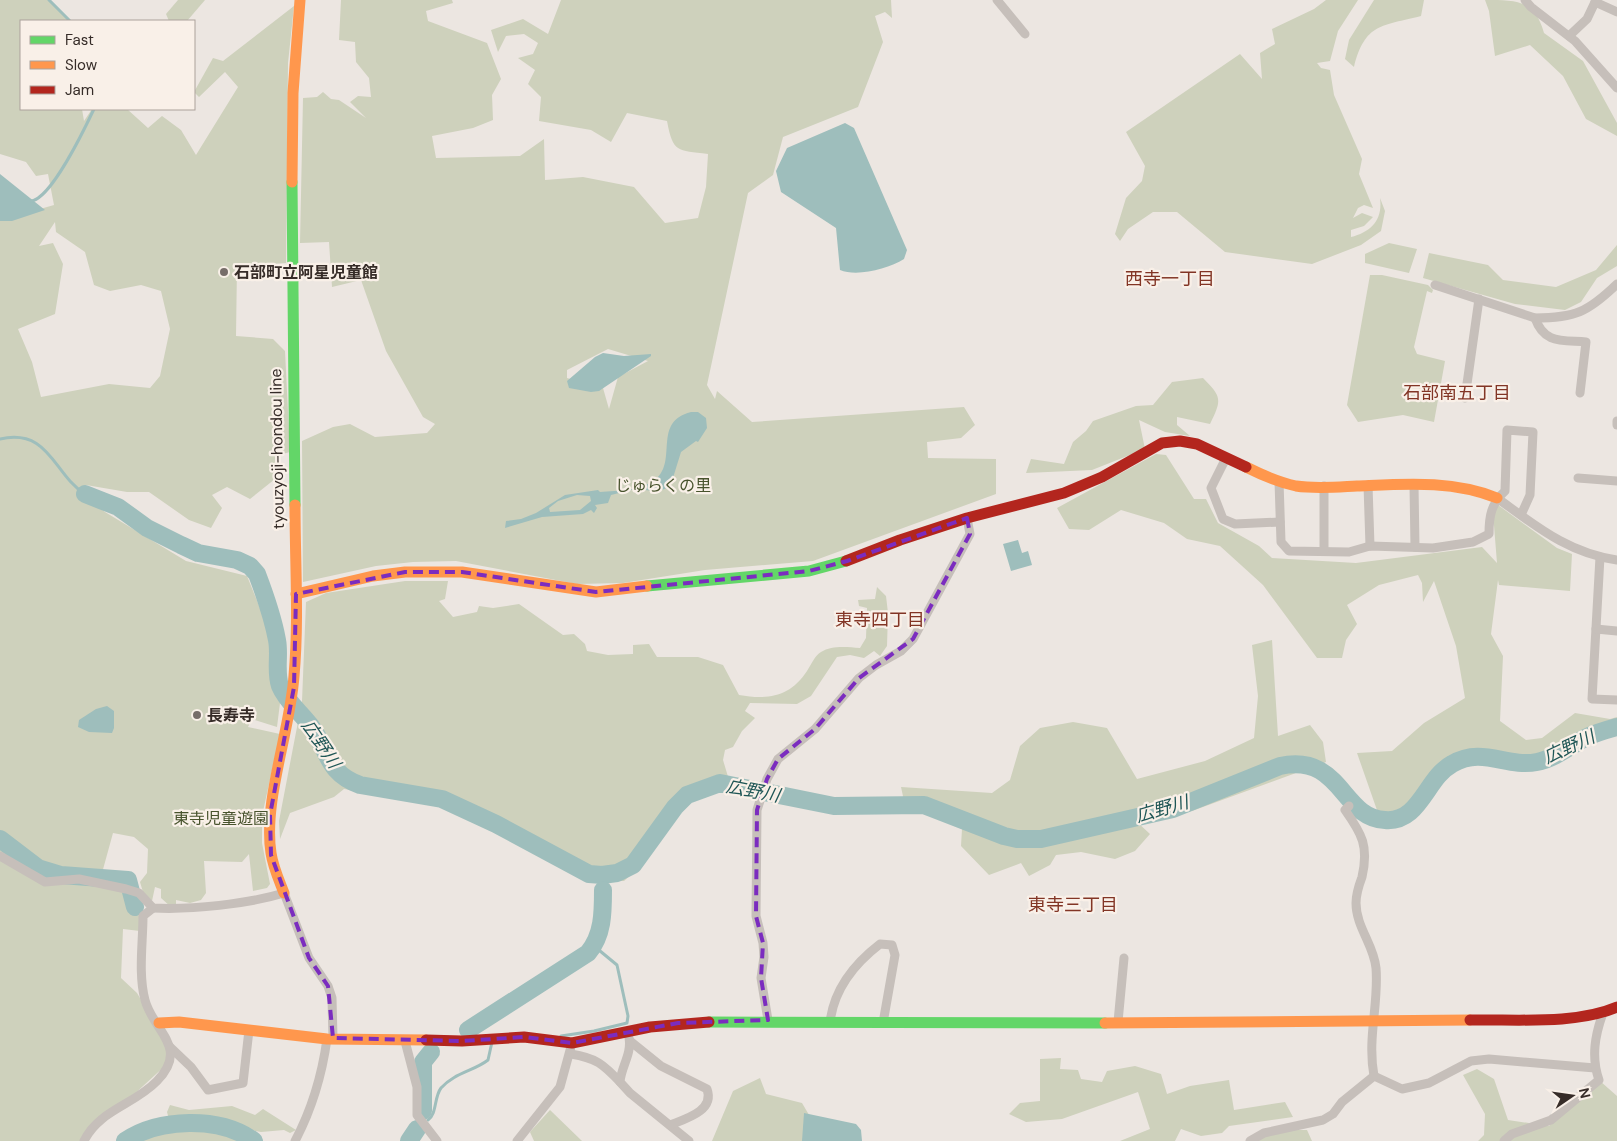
<svg xmlns="http://www.w3.org/2000/svg" width="1617" height="1141" font-family="'DM Sans','Noto Sans JP',sans-serif">
	<style>
		.green { fill: #ced1bc; fill-rule: evenodd }
		.water { fill: #9ebebc; fill-rule: evenodd }
		.lines { fill: none; stroke-linecap: round; stroke-linejoin: round }
		.stream { stroke: #9ebebc; stroke-width: 3 }
		.river { stroke: #9ebebc; stroke-width: 18 }
		.street { stroke: #c6bfba; stroke-width: 9 }
		.fast { stroke: #63d668; stroke-width: 11 }
		.slow { stroke: #ff974d; stroke-width: 11 }
		.jam { stroke: #b3261e; stroke-width: 11 }
		.marked { fill: none; stroke: #7b2cbf; stroke-width: 4; stroke-dasharray: 10 6; stroke-linejoin: round }
		.poi-dot { fill: #766d69; stroke: #f9f0e8; stroke-width: 2 }
		.labels { text-anchor: middle; dominant-baseline: central; stroke-width: 4.5; stroke-linejoin: round; paint-order: stroke }
		.poi-label { font-size: 16px; font-weight: bold; fill: #362c28; stroke: #f9f0e8; text-anchor: start }
		.street-label { font-size: 16px; fill: #362c28; stroke: #f9f0e8 }
		.park-label { font-size: 16px; fill: #48532d; stroke: #f9f0e8 }
		.neighbourhood-label { font-size: 18px; fill: #823525; stroke: #f9f0e8 }
		.water-label { font-size: 18px; font-style: italic; fill: #1f5656; stroke: #f9f0e8 }
	</style>
	<rect width="100%" height="100%" fill="#ece6e1"/>
	<g class="green">
		<path d="M0 0H50L71 21H21V109H82L84 121 92 109H127L148 128 162 116 181 130 196 155 238 87 225 72 199 97 194 92 213 58 223 61 294 6 288 63 286 263 237 266 236 336 273 339 285 351 290 452 275 456V479L250 499 227 487 212 495 222 508 211 528 189 520 149 492H127L86 485 81 494 105 512 186 561 247 576 275 645 280 703 277 727 252 719 248 727 280 734 262 816V843L270 884 267 888 253 891 249 854 242 862 204 861 206 893 201 900 190 903 176 900V905L171 907 161 898V889L155 887 152 901 143 892 140 882 147 873 148 849 134 837 113 833 102 873 123 877 141 904 140 931 123 929 121 978 137 993 167 1044V1064L93 1132 86 1141H0V216L26 213 54 205 48 174 36 176 26 162 0 154ZM55 222 56 232 85 252 94 285 110 291 141 285 161 291 170 329 160 376 150 388 109 384 41 397 32 362 18 329 55 314 63 264 53 243 39 246Z"/>
		<polygon points="178,0 205,0 187,21 169,21 166,14"/>
		<path d="M341 0H452L453 3 426 11 428 21 487 43 501 79 492 95 493 120 473 128 432 136 436 158 520 156 544 139 545 180 583 177 634 187 665 223 698 218 706 187 708 154C677 150 673 153 667 121L627 113 611 142 591 130 539 121 541 97 528 84 535 70 518 58 533 54 538 43 524 34 506 36 498 52 491 30 523 19 548 34 561 0H891L892 18 885 12 875 16 883 42 858 107 783 137 773 175 748 193 707 385 715 399 717 391 752 422 964 407 975 425 961 438 927 442 928 458 996 459V494L813 561 705 570 623 583 577 584 456 561 413 562 376 566 303 582 302 441 333 427 350 424 375 437 427 433 435 424 423 417 386 351 361 280 332 287 329 242 300 243 303 98 317 97 323 92 331 99 339 100 366 118 350 102 358 96 371 97 369 78 356 62 355 42 339 40ZM608 349 648 361 618 377 609 409 603 388 567 378V370Z"/>
		<path d="M1326 0H1358L1338 31 1330 61 1317 63 1321 68 1330 70 1334 95 1362 159 1359 174 1373 208 1364 205 1358 208 1353 218 1362 213 1373 217 1364 226 1351 230V237C1371 232 1383 220 1380 198L1385 211 1381 231 1361 245 1312 264 1225 252 1177 212H1153L1128 229 1120 241 1115 234 1126 198 1142 181 1145 166 1126 132 1240 54 1262 79 1260 53 1275 44 1272 29 1314 9Z"/>
		<path d="M1374 0H1424L1421 16C1382 26 1365 23 1354 67L1345 59 1349 40Z"/>
		<path d="M1485 0C1517 0 1535 0 1544 33L1583 61 1617 123V136L1586 119 1563 76 1530 45 1495 56 1489 11Z"/>
		<polygon points="1389,243 1417,249 1409,273 1365,263 1365,254"/>
		<polygon points="1617,245 1617,266 1597,278 1581,302 1565,310 1515,304 1423,278 1429,253 1488,265 1503,280 1556,287 1596,270"/>
		<polygon points="1370,275 1382,275 1428,285 1433,290 1432,293 1427,291 1414,347 1417,354 1445,361 1434,422 1403,415 1358,422 1347,405"/>
		<path d="M1203 378C1222 397 1222 400 1210 424L1177 417V425L1190 436 1165 432 1139 420 1145 449 1092 470 1026 473 1031 459 1064 464 1073 442 1086 431 1093 421 1136 406 1153 405 1172 382Z"/>
		<polygon points="1156,454 1166,455 1194,499 1206,499 1218,523 1259,546 1272,558 1356,563 1482,547 1497,563 1493,513 1498,505 1557,548 1572,554 1570,591 1499,585 1498,580 1491,634 1503,656 1500,721 1526,740 1542,738 1575,713 1610,719 1617,717 1617,724 1587,733 1548,754 1530,756 1467,749 1441,765 1411,801 1399,812 1378,813 1357,753 1392,751 1424,723 1465,698 1456,646 1434,581 1423,602 1422,583 1418,575 1379,585 1347,605 1357,624 1346,640 1342,658 1317,658 1263,585 1220,546 1187,539 1164,523 1121,510 1089,530 1069,529 1057,508"/>
		<path d="M405 581H448L445 599 439 601 453 617 477 612 479 606 493 608 519 604 563 635 574 634 585 644 587 651 608 655 633 654V645L649 644 657 657H698L723 665 739 695C768 700 790 697 807 671 811 665 815 655 821 652 832 645 847 647 860 648L866 638 867 608 859 606 858 600 875 599 877 587 886 596 888 613 887 646 880 656 874 651 864 658 850 655 837 657 811 696 797 704 750 703 745 711 755 718 742 731 733 747 725 750 723 760 729 780 706 783 678 798 653 825 646 841 642 865 624 881H589L448 806 344 789 334 797 290 813 280 839 279 821 302 701 306 602 326 593Z"/>
		<polygon points="1272,640 1278,736 1310,725 1323,742 1326,762 1192,811 1136,821 1150,834 1135,851 1115,859 1081,852 1056,855 1050,865 1029,876 1021,863 989,875 961,846 962,829 930,811 906,810 901,787 992,793 1010,780 1020,746 1040,728 1073,722 1107,728 1137,779 1205,761 1254,738 1258,696 1252,645"/>
		<polygon points="1061,1058 1060,1069 1078,1070 1081,1079 1102,1082 1107,1071 1135,1066 1161,1074 1167,1094 1190,1086 1229,1080 1234,1110 1285,1102 1293,1117 1229,1126 1222,1133 1201,1136 1181,1129 1175,1141 1120,1141 1150,1129 1138,1092 1062,1119 1026,1122 1009,1114 1020,1103 1040,1101 1040,1059"/>
		<polygon points="1477,1069 1494,1079 1508,1120 1549,1126 1600,1081 1617,1096 1617,1141 1478,1141 1484,1135 1485,1114 1463,1075"/>
		<polygon points="760,1078 766,1094 802,1103 812,1120 809,1141 712,1141 733,1091"/>
		<polygon points="170,1105 189,1110 232,1106 255,1115 263,1109 296,1130 290,1133 284,1130 261,1132 235,1127 249,1141 133,1141 147,1132 171,1126 167,1112"/>
		<polygon points="550,1110 582,1141 534,1141 530,1132"/>
		<polygon points="1263,1130 1307,1130 1312,1141 1249,1141"/>
	</g>
	<g class="water">
		<path d="M845 123 854 128 907 250 904 259C888 269 857 277 840 270L836 228 781 192 776 171 787 148Z"/>
		<polygon points="0,174 45,210 12,221 0,221"/>
		<polygon points="603,353 624,356 651,354 651,356 599,391 591,392 569,388 567,381 595,357"/>
		<path d="M691 412H698L706 418 707 428 698 442 696 441 681 452 672 481 665 489 655 491 635 489 611 495 608 503 595 505 597 508 594 513 591 510 583 514 542 517 505 528 506 521 521 519 536 513 565 495 598 490 600 492C618 491 642 490 656 479 678 460 652 422 691 412ZM577 495 590 496 591 501 580 510 550 512 549 508 558 501Z"/>
		<polygon points="1018,540 1022,553 1028,551 1032,565 1011,571 1003,544"/>
		<polygon points="107,706 114,711 114,728 112,733 89,732 78,727 79,720 96,709"/>
		<polygon points="804,1113 856,1124 861,1130 862,1141 802,1141"/>
	</g>
	<g class="lines">
		<g class="stream">
			<polyline points="49,0 70,21"/>
			<path d="M31 201C51 199 85 128 94 109"/>
			<path d="M0 439C50 428 53 474 85 494"/>
			<polyline points="602,875 603,880"/>
			<polyline points="561,1036 594,1031 627,1023 628,1016 617,965 594,946"/>
			<path d="M428 1120C437 1114 434 1097 441 1088 454 1073 474 1071 488 1060L492 1042"/>
		</g>
		<g class="river">
			<path d="M85 494 118 507 147 528 181 545 198 553 237 560 250 566 257 574C265 595 273 618 277 640 280 655 275 671 280 686 286 701 301 713 310 725 329 750 326 773 360 785L442 799 496 824 589 874 602 875 617 873 633 865 675 807 687 795 720 783 834 806 924 805 1004 836 1017 839H1041L1173 809 1280 766C1342 753 1341 818 1385 820 1420 823 1426 778 1452 764 1483 746 1506 768 1537 762 1554 759 1570 746 1585 738 1595 733 1606 730 1617 727"/>
			<polyline points="0,839 38,868 61,875 128,880 135,907"/>
			<path d="M468 1030 588 953C603 935 603 913 603 890"/>
			<polyline points="423,1111 423,1062 431,1052"/>
			<path d="M125 1141C159 1118 220 1116 254 1141"/>
			<polyline points="409,1141 417,1129"/>
		</g>
		<g class="street">
			<polyline points="997,0 1025,34"/>
			<polyline points="1525,0 1531,7 1575,41 1617,88"/>
			<polyline points="1595,2 1617,12"/>
			<polyline points="1569,36 1587,19 1596,0"/>
			<path d="M1435 285 1535 318C1575 318 1588 312 1617 284"/>
			<path d="M1535 318C1544 344 1562 340 1586 342L1580 393"/>
			<polyline points="1465,398 1479,299"/>
			<polyline points="1617,421 1617,425"/>
			<polyline points="1226,458 1211,488 1223,519 1235,524 1280,522"/>
			<polyline points="1578,478 1617,481"/>
			<path d="M1279 481 1281 542 1289 551 1349 552 1370 546 1433 548 1473 542 1489 534C1489 516 1491 504 1505 491L1507 430 1533 432 1530 495 1521 515"/>
			<polyline points="1368,485 1370,546"/>
			<polyline points="1414,485 1415,547"/>
			<polyline points="1324,486 1324,550"/>
			<path d="M1497 498C1536 526 1568 553 1617 560"/>
			<polyline points="1600,557 1592,699 1617,700"/>
			<polyline points="1596,629 1617,631"/>
			<path d="M1349 806 1345 810C1362 834 1369 846 1362 877 1359 885 1356 894 1356 903 1356 927 1374 945 1376 968 1379 1004 1367 1038 1374 1076"/>
			<path d="M0 856 45 882 79 879 126 889 139 893 153 908C191 910 248 904 284 893L309 958 328 986 332 998 333 1038"/>
			<polyline points="768,1020 761,978 764,957 763,943 756,916 757,810 767,779 778,759 815,729 859,678 876,665 901,651 913,639 970,534 967,518"/>
			<path d="M830 1022C834 989 854 964 880 944L892 945 895 955 883 1023"/>
			<polyline points="1118,1022 1124,958"/>
			<path d="M629 1038C632 1054 621 1067 620 1082L630 1093 689 1141"/>
			<polyline points="405,1041 417,1087 417,1115 437,1141"/>
			<path d="M630 1041 661 1066 707 1089C715 1111 685 1119 670 1125"/>
			<polyline points="170,1047 191,1067 208,1090 243,1083 249,1030"/>
			<path d="M571 1054C596 1058 603 1064 620 1082"/>
			<polyline points="1374,1076 1402,1089 1429,1083 1471,1061 1489,1059 1595,1068"/>
			<path d="M84 1141C99 1110 134 1105 157 1081 190 1047 153 1031 145 1000 138 974 143 942 143 916L153 908"/>
			<path d="M295 1141C312 1109 322 1075 327 1039"/>
			<polyline points="517,1141 560,1087 572,1043"/>
			<polyline points="1250,1141 1264,1133 1323,1120 1333,1114 1342,1102 1374,1076"/>
			<path d="M1504 1141 1512 1134 1551 1120 1599 1080C1591 1057 1595 1035 1603 1013"/>
		</g>
		<g class="fast">
			<polyline points="292,182 295,505"/>
			<polyline points="647,586 809,571 846,561"/>
			<polyline points="709,1022 1105,1023"/>
		</g>
		<g class="slow">
			<polyline points="292,182 293,93 300,0"/>
			<path d="M1246 467C1262 475 1278 482 1296 486 1316 489 1337 487 1357 486 1405 484 1452 480 1497 498"/>
			<polyline points="296,594 373,576 405,572 462,572 596,592 647,586"/>
			<path d="M284 893C279 880 273 867 271 853 263 801 290 732 294 676 299 620 295 562 295 505"/>
			<polyline points="159,1023 179,1022 327,1039 426,1040"/>
			<polyline points="1105,1023 1470,1020"/>
		</g>
		<g class="jam">
			<polyline points="846,561 900,540 967,518 1064,493 1102,477 1162,443 1180,441 1197,444 1246,467"/>
			<path d="M1470 1020C1515 1019 1575 1025 1617 1007"/>
			<polyline points="426,1040 462,1041 524,1037 572,1043 650,1027 709,1022"/>
		</g>
	</g>
	<path class="marked" d="M967 518 970 534 913 639 859 678 815 729 778 759 767 779 757 810 756 916 763 943 761 978 768 1020 678 1023 572 1043 524 1037 462 1041 333 1038 328 986 309 958 271 855 270 815 294 687 296 594 405 572H462L596 592 809 571 847 561Z"/>
	<g class="poi-dot">
		<circle cx="224" cy="272" r="5"/>
		<circle cx="197" cy="715" r="5"/>
	</g>
	<g class="labels">
		<g class="poi-label">
			<text x="234" y="272">石部町立阿星児童館</text>
			<text x="207" y="715">長寿寺</text>
		</g>
		<g class="street-label">
			<text transform="translate(277 449) rotate(-91)">tyouzyoji-hondou line</text>
		</g>
		<g class="park-label">
			<text x="663" y="485">じゅらくの里</text>
			<text x="221" y="818">東寺児童遊園</text>
		</g>
		<g class="neighbourhood-label">
			<text x="1170" y="279">西寺一丁目</text>
			<text x="1457" y="393">石部南五丁目</text>
			<text x="880" y="620">東寺四丁目</text>
			<text x="1073" y="905">東寺三丁目</text>
		</g>
		<g class="water-label">
			<text transform="translate(321 744) rotate(56)">広野川</text>
			<text transform="translate(1569 747) rotate(-25)">広野川</text>
			<text transform="translate(753 791) rotate(11)">広野川</text>
			<text transform="translate(1162 809) rotate(-16)">広野川</text>
		</g>
	</g>
	<rect x="20" y="20" width="175" height="90" fill="#f9f0e8" stroke="#aba29b"/>
	<rect x="30" y="36" width="25" height="8" fill="#63d668" stroke="#aba29b"/>
	<text x="65" y="45" font-size="15" fill="#362c28">Fast</text>
	<rect x="30" y="61" width="25" height="8" fill="#ff974d" stroke="#aba29b"/>
	<text x="65" y="70" font-size="15" fill="#362c28">Slow</text>
	<rect x="30" y="86" width="25" height="8" fill="#b3261e" stroke="#aba29b"/>
	<text x="65" y="95" font-size="15" fill="#362c28">Jam</text>
	<g transform="translate(1572 1096) rotate(77)" stroke="#f9f0e8" stroke-width="4" paint-order="stroke">
	<path d="M0-4L9 19L0 12L-9 19Z" fill="#362c28"/>
	<text y="-8" font-size="14" font-weight="bold" text-anchor="middle" fill="#362c28">N</text>
	</g>
</svg>
